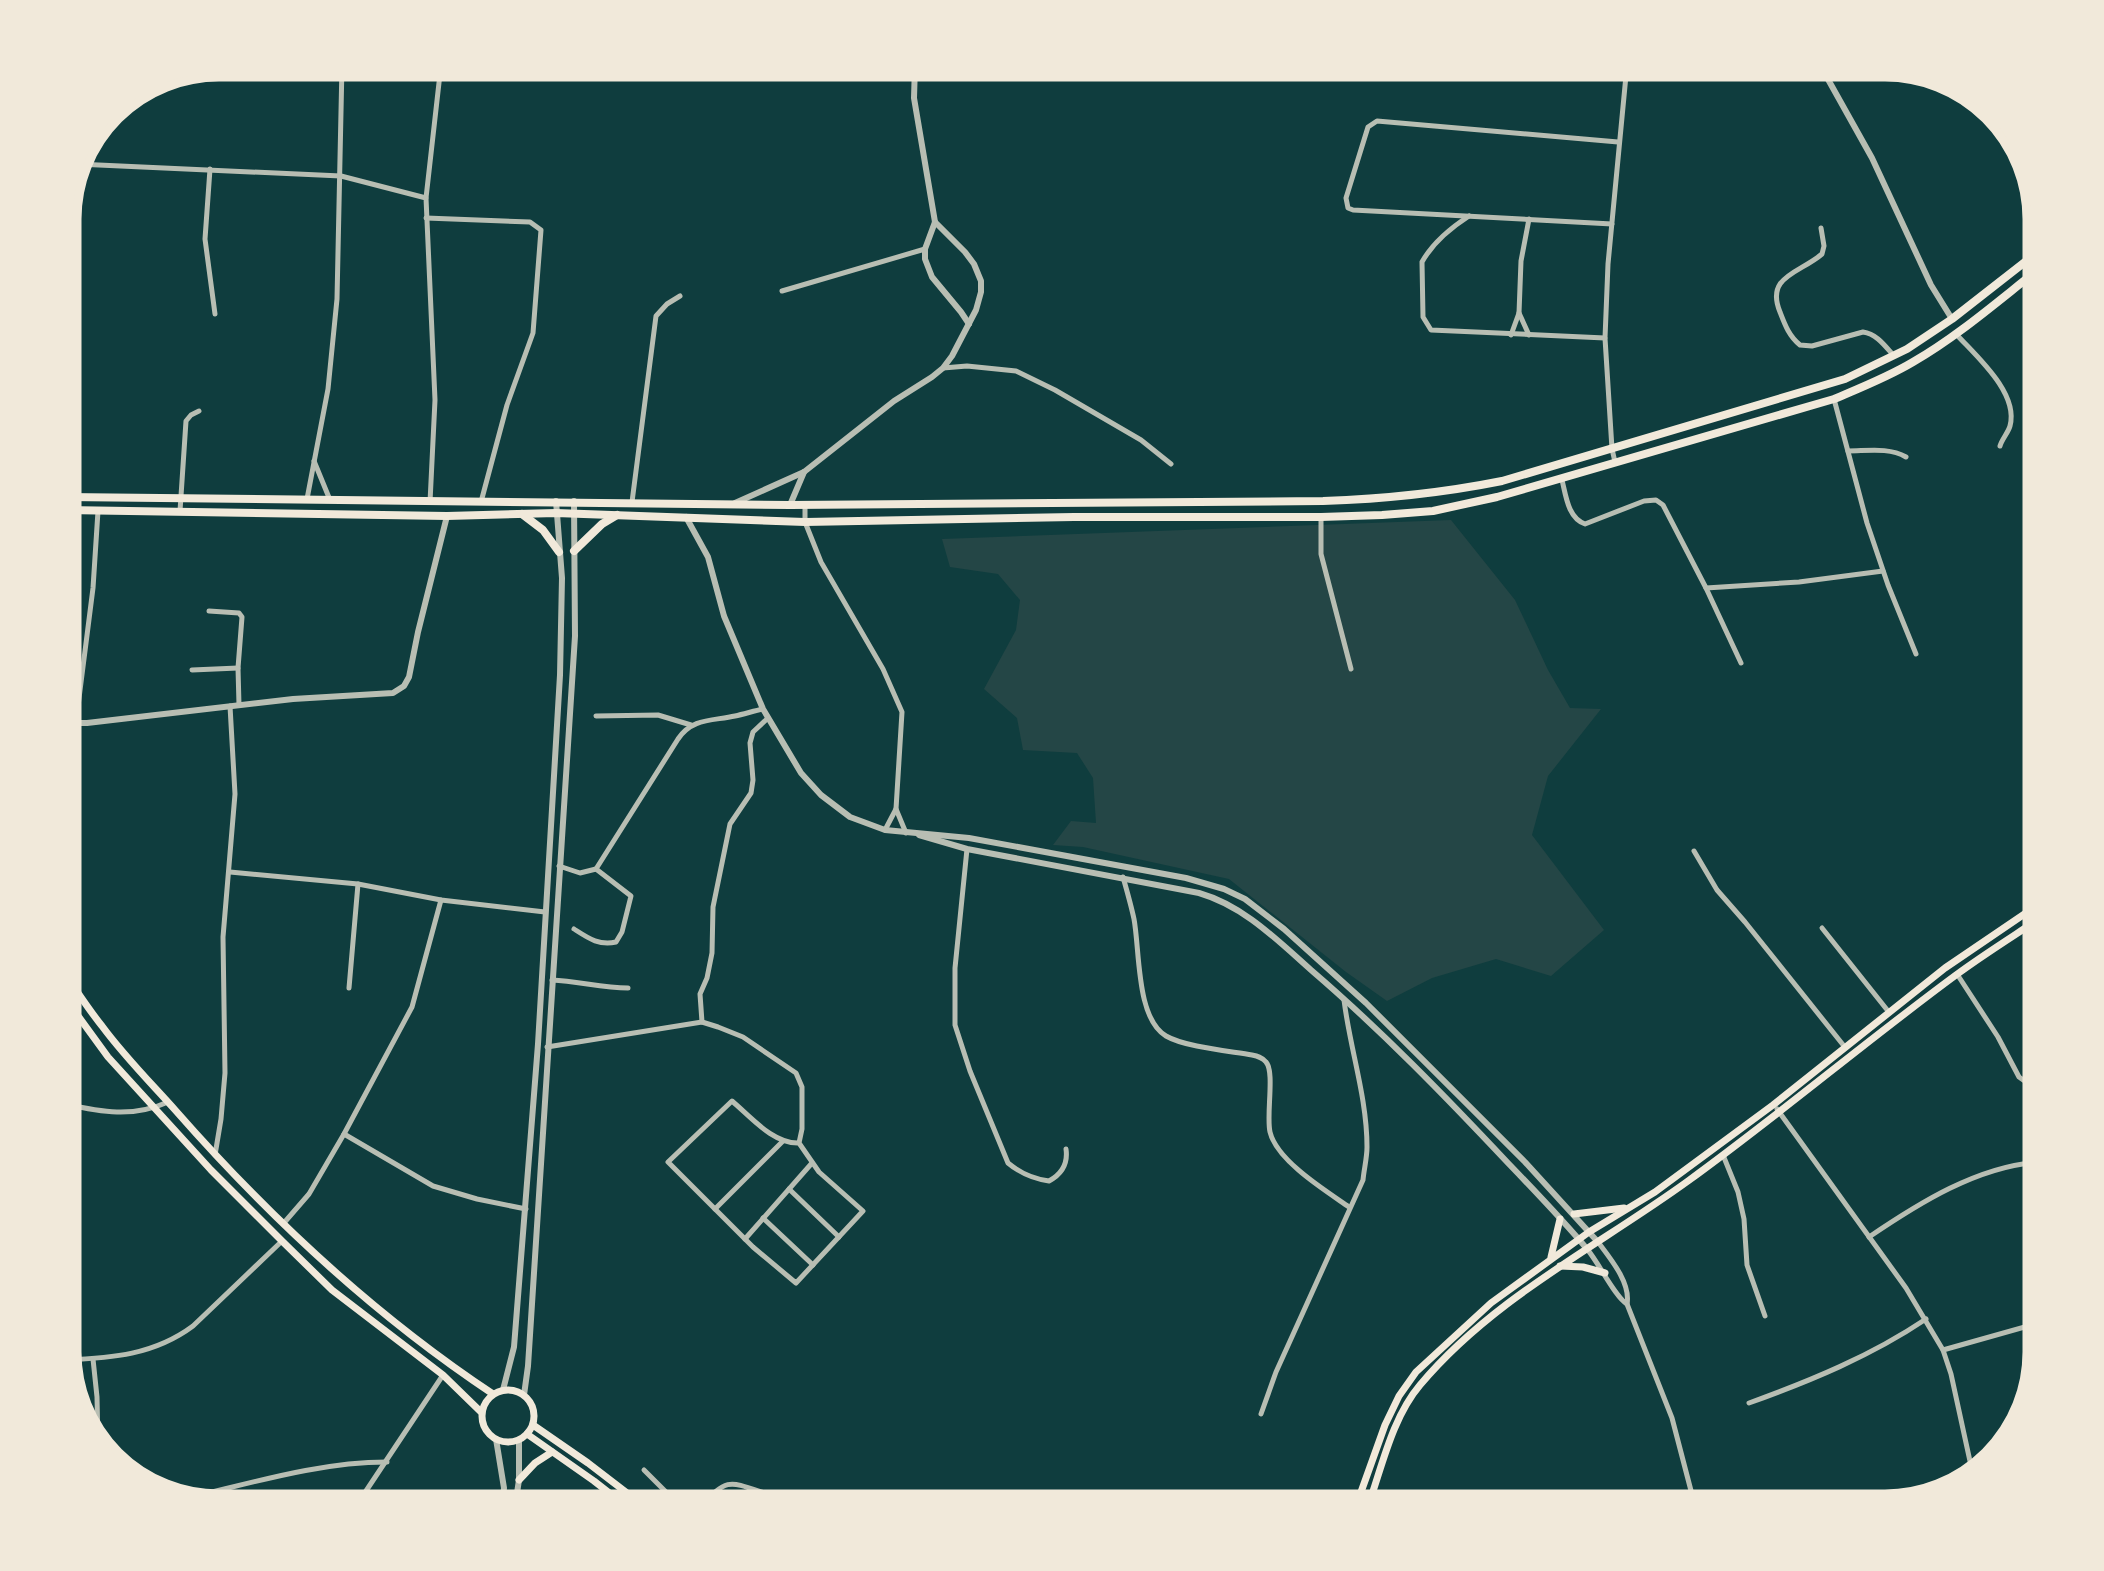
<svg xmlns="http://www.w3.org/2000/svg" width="2104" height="1571" font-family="'Sofia Sans Condensed',sans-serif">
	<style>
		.green { fill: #244646 }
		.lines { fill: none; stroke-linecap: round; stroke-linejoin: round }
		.minor { stroke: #b8beb3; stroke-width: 5 }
		.tertiary { stroke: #b8beb3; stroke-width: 6 }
		.secondary { stroke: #f1e9da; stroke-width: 7 }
		.primary { stroke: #f1e9da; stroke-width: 8 }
		.rim { fill: none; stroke: #f1e9da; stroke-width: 9 }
	</style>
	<rect width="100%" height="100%" fill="#0f3d3e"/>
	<polygon class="green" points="1451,520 1515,600 1548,670 1570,708 1601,709 1548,776 1532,835 1604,930 1551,976 1496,959 1432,978 1387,1001 1346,972 1229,879 1083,847 1053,845 1071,821 1096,823 1093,778 1077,753 1023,750 1017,718 984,689 1016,630 1020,600 998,574 950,567 942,539"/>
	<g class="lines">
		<g class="minor">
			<polyline points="77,164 341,176 426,198 435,400 430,502"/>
			<polyline points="210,169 205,239 215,314"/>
			<polyline points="426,198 441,65"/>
			<path d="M1469 216C1452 227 1432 244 1422 262L1423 317 1431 330 1605 338"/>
			<polyline points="426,218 530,222 541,230 533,333 507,405 481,502"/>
			<polyline points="1612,224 1353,210 1348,208 1346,198 1368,127 1377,121 1618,142"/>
			<path d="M1821 228 1824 246 1822 254C1800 273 1765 276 1780 312 1785 325 1789 336 1800 345L1812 346 1863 332C1877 334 1885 346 1894 356"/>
			<polyline points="782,291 925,249"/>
			<polyline points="1519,313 1529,335"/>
			<path d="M1956 334C1976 356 2019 393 2010 426 2008 433 2002 439 2000 446"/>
			<polyline points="1511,335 1519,313 1521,261 1529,219"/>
			<polyline points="943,368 967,366 1016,371 1055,390 1141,440 1171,464"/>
			<polyline points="1834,399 1867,523 1888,585 1916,654"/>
			<path d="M1848 451C1867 451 1889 447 1906 457"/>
			<polyline points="314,461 330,500"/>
			<polyline points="1615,462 1612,449 1605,338 1608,264 1627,65"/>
			<path d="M1562 480C1566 496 1568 518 1585 524L1644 501 1656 500 1663 505 1706 588 1799 582 1883 571"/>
			<polyline points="307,499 328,389 337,299 342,65"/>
			<polyline points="632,502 656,316 667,304 680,296"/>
			<polyline points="805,505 805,522 821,562 883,669 902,712 896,809 885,830"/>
			<polyline points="180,511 186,421 191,415 199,411"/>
			<polyline points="1321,517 1321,554 1351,669"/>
			<polyline points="1706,588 1741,663"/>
			<polyline points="209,611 239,613 242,617 238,668 239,705"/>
			<polyline points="192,670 238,668"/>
			<polyline points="596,716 658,715 691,725"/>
			<polyline points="76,722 93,588 98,511"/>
			<polyline points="896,809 906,833"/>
			<path d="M967 849 955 968V1025L970 1071 1008 1163C1020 1173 1034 1179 1049 1181 1062 1174 1068 1163 1066 1149"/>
			<polyline points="1694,851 1717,890 1745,922 1844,1046"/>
			<path d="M559 866 580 873 596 869 678 739C692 718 712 721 735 716 744 714 754 711 763 709"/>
			<polyline points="230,872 358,884 441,900 545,912"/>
			<path d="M1123 877C1127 891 1131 905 1134 919 1140 951 1136 1018 1166 1036 1185 1047 1229 1051 1252 1055 1257 1056 1262 1057 1266 1062 1275 1072 1266 1115 1270 1132 1277 1161 1326 1191 1349 1207"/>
			<polyline points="1822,928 1888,1011"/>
			<path d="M574 929C588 938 599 946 616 942L622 932 631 896 596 869"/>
			<polyline points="1957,974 1998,1037 2019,1077 2026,1082 2039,1083"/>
			<path d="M552 980C578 981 602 988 628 988"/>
			<polyline points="349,988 358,884"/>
			<polyline points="702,1022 700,994 707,978 712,953 713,907 730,824 751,793 753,780 750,743 753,732 768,718"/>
			<path d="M547 1047 702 1022 718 1027 743 1037 796 1073 802 1087V1129L799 1143 819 1172 863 1211 796 1283 753 1247 668 1162 732 1101C751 1117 773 1144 799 1143"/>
			<path d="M65 1104C101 1112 133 1118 168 1102"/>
			<polyline points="1777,1109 1906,1288 1943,1350 2039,1323"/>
			<polyline points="344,1134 433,1186 477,1199 526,1209"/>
			<polyline points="215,1155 221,1119 225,1073 223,937 235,794 230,706"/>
			<polyline points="1723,1155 1738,1192 1744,1219 1747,1265 1765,1316"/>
			<polyline points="789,1189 839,1237"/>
			<polyline points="715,1209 783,1141"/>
			<polyline points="763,1218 813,1265"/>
			<polyline points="283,1224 309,1194 344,1134 412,1007 441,900"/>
			<path d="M1869 1237C1919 1203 1978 1166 2039 1162"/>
			<polyline points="745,1239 812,1163"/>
			<path d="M1598 1242C1610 1258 1631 1283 1627 1304L1672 1418 1695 1506"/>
			<path d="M1587 1249C1599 1263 1615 1297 1627 1304"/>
			<polyline points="1943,1350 1951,1374 1973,1475"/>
			<polyline points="93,1359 97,1397 98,1442"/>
			<path d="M65 1360C112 1358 154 1355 193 1326L282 1241"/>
			<path d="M1749 1403C1810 1381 1871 1356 1926 1319"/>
			<path d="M1261 1414 1276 1372 1363 1180C1364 1169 1367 1158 1367 1147 1367 1097 1350 1049 1344 1000"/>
			<polyline points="644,1470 680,1506"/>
			<path d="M192 1497C255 1482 321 1462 387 1462"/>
			<polyline points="356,1506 443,1375"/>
			<path d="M700 1506C728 1479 727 1480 764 1493"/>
		</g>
		<g class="tertiary">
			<polyline points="915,65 914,98 935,222 925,249 925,259 932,277 961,312 969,324"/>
			<polyline points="1820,65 1872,158 1931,285 1952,319"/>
			<polyline points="735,503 804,472 894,401 932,377 943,368 952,356 976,310 981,292 981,281 974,264 965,252 935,222"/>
			<polyline points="790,505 804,472"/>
			<polyline points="686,517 708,557 724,616 763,709 801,773 821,795 850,817 885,830 969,838 1186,878 1224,889 1245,899 1284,929 1366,1003 1525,1162 1598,1242"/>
			<polyline points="65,723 87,723 293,699 393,693 404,686 409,677 418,632 447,516"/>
			<path d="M919 835 967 849 1199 893C1244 906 1277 940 1311 970 1381 1030 1445 1096 1508 1163 1535 1191 1562 1219 1587 1249"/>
			<polyline points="503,1390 514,1347 538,1044 560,675 562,578 556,501"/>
			<polyline points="524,1395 528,1366 575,636 574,501"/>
			<polyline points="496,1439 504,1488 502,1506"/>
			<polyline points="515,1506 519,1480 519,1440"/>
		</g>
		<g class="secondary">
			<path d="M65 974C77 991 89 1010 102 1026 124 1056 151 1083 176 1111 270 1218 374 1315 493 1394"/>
			<polyline points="65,998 108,1057 211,1170 282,1241 332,1290 443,1375 481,1412"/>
			<polyline points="1574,1214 1624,1208"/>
			<polyline points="1551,1257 1560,1219"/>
			<polyline points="1560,1266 1583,1267 1605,1273"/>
			<circle cx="508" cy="1416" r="26"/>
			<polyline points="533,1425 588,1463 644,1506"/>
			<polyline points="527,1434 594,1481 626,1506"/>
			<polyline points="519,1480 535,1463 552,1452"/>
			<polyline points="1356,1506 1385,1425 1399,1396 1416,1372 1491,1303 1589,1232 1655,1192 1773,1105 1945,968 2039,904"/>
			<path d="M1368 1506C1382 1467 1392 1418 1420 1385 1493 1298 1597 1247 1688 1181 1779 1115 1865 1042 1956 975 1983 955 2012 937 2039 919"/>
		</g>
		<g class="primary">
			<path d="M65 497 790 505 1323 501C1384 499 1442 493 1502 481L1845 379 1907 349 1952 319 2039 251"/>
			<path d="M65 510 447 516 556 513 805 522 1074 517H1321L1382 515 1433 511 1497 497 1834 399C1860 388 1888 377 1913 362 1958 336 1998 301 2039 269"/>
			<polyline points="522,514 543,530 559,552"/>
			<polyline points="574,551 602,524 617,515"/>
		</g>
	</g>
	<path d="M0 0H2104V1571H0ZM219 77H1885A142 142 0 0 1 2027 219V1352A142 142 0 0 1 1885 1494H219A142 142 0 0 1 77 1352V219A142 142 0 0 1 219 77Z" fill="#f1e9da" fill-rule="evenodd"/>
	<path class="rim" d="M219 77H1885A142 142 0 0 1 2027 219V1352A142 142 0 0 1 1885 1494H219A142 142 0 0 1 77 1352V219A142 142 0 0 1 219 77Z"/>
</svg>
